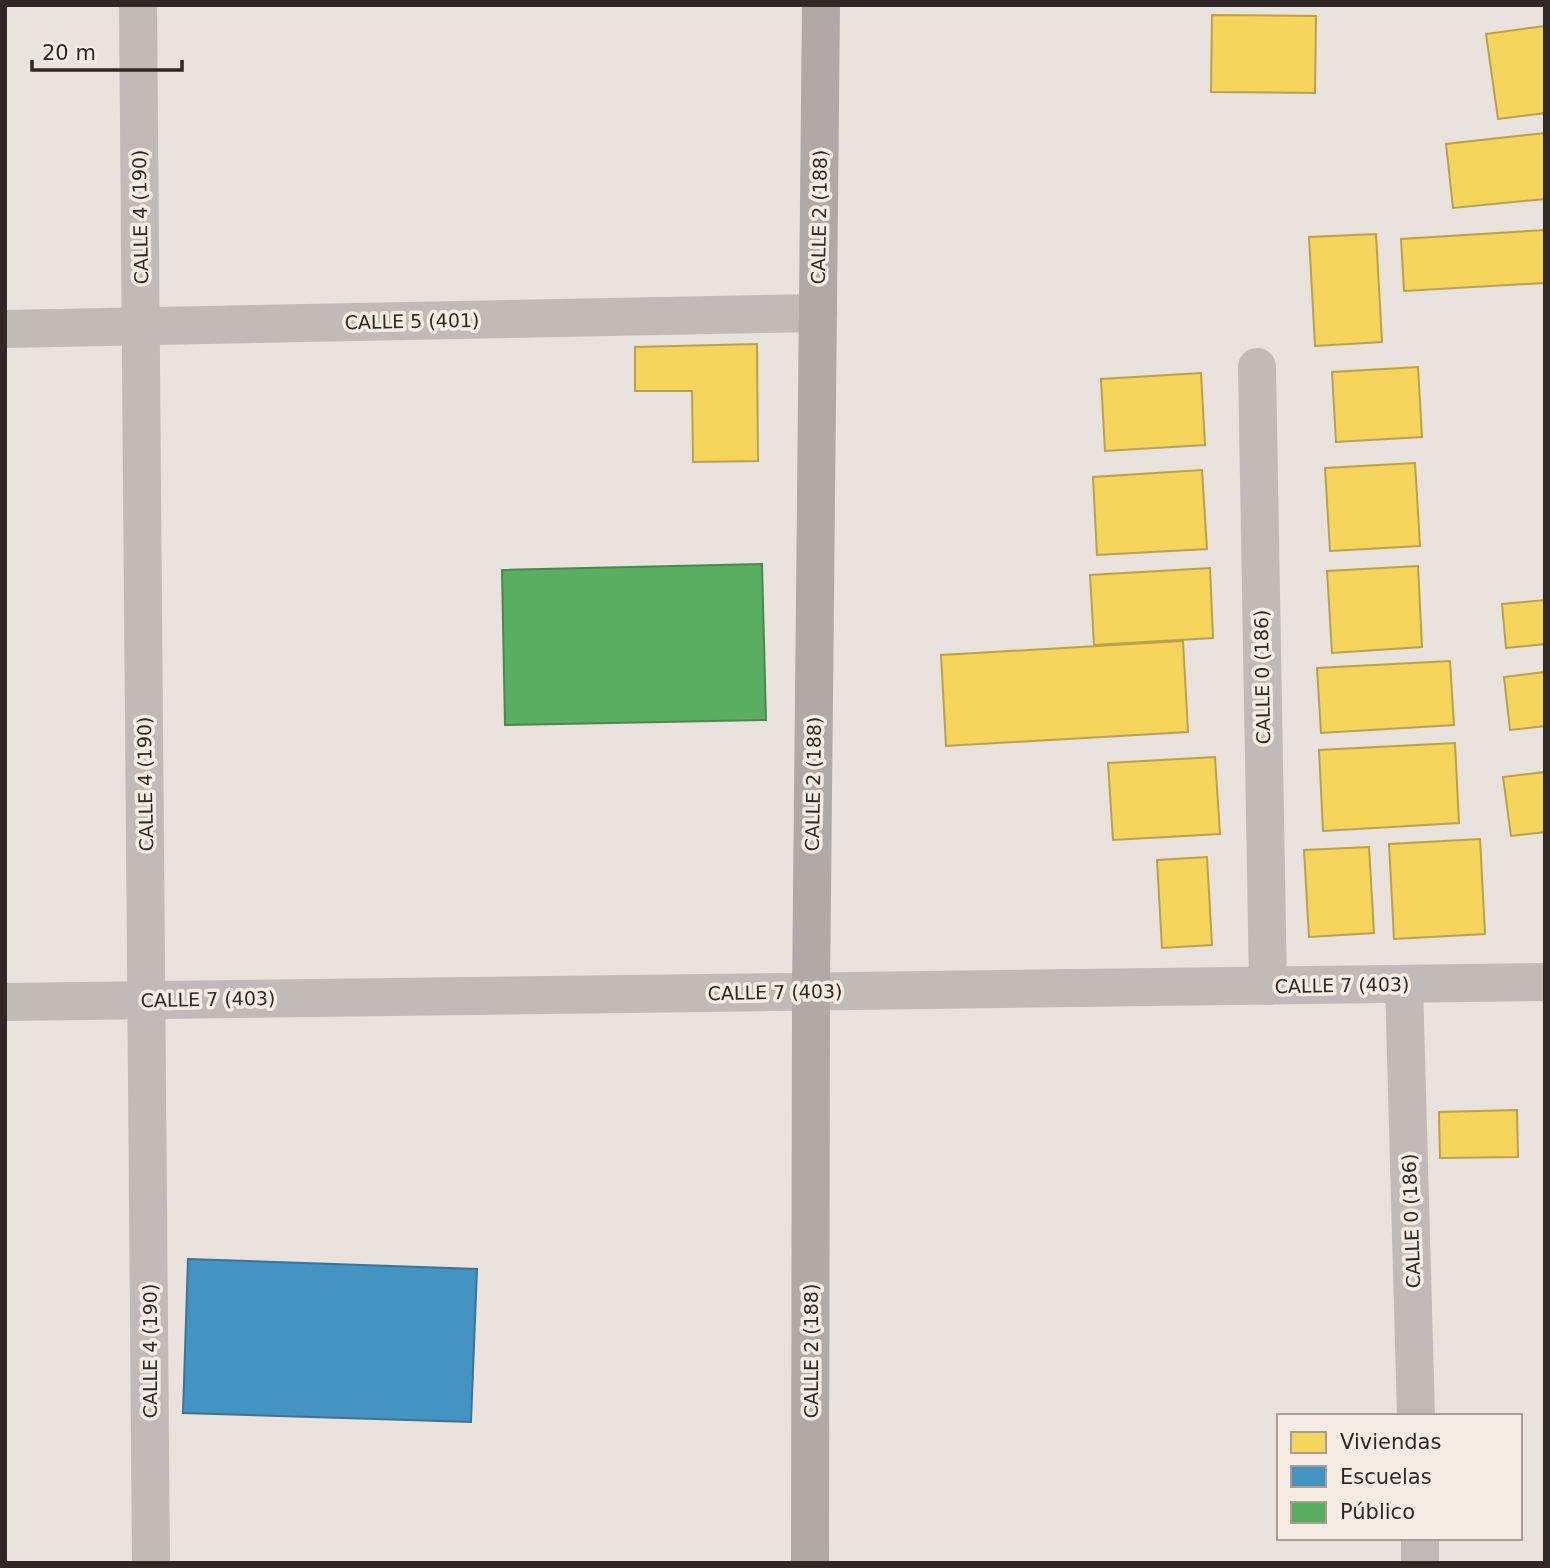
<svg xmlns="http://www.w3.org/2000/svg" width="1550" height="1568" font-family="'DejaVu Sans',sans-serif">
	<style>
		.homes { fill: #f6d55c; stroke: #bba14c; stroke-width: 2 }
		.schools { fill: #4393c3; stroke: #3e7394; stroke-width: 2 }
		.public { fill: #5aae61; stroke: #4e864f; stroke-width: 2 }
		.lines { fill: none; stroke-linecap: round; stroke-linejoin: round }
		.minor { stroke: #c2bab6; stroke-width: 38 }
		.major { stroke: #b0a9a6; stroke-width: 38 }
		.labels { text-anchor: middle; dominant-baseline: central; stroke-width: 7; stroke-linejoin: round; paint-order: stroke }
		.street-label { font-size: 19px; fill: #312826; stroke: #f7ece3 }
	</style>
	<rect width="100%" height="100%" fill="#e9e2dd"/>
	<g class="homes">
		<polygon points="1212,15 1316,16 1315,93 1211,92"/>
		<polygon points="1545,26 1545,113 1498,119 1486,34"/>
		<polygon points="1545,133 1545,199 1453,208 1446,144"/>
		<polygon points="1545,230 1545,283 1404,291 1401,239"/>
		<polygon points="1376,234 1382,342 1315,346 1309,237"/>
		<polygon points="757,344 758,461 693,462 692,391 635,391 635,347"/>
		<polygon points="1418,367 1422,437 1336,442 1332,372"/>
		<polygon points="1201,373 1205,445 1105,451 1101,379"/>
		<polygon points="1415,463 1420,546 1330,551 1325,468"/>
		<polygon points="1202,470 1207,549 1097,555 1093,477"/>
		<polygon points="1418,566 1422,647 1332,653 1327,571"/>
		<polygon points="1210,568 1213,638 1094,645 1090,575"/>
		<polygon points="1545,600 1545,644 1506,648 1502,604"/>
		<polygon points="1183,641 1188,732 946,746 941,655"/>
		<polygon points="1450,661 1454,725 1321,733 1317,668"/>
		<polygon points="1545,672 1545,726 1510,730 1504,677"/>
		<polygon points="1455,743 1459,823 1323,831 1319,750"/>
		<polygon points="1215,757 1220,834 1113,840 1108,763"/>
		<polygon points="1545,772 1545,832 1511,836 1503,777"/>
		<polygon points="1480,839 1485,934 1394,939 1389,844"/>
		<polygon points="1369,847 1374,933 1309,937 1304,850"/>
		<polygon points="1207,857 1212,945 1162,948 1157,860"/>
		<polygon points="1517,1110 1518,1157 1440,1158 1439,1112"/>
	</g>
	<polygon class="schools" points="188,1259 477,1269 471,1422 183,1413"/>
	<polygon class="public" points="762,564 766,720 505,725 502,570"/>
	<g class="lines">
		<g class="minor">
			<polyline points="138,5 151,1563"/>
			<polyline points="5,329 818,313"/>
			<polyline points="1257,367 1268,986"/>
			<polyline points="1404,984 1416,1416"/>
			<polyline points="5,1002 1545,982"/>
			<polyline points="1420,1538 1420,1563"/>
		</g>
		<polyline class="major" points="810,1563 811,992 821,5"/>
	</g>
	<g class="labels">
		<g class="street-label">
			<text transform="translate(140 217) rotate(-91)">CALLE 4 (190)</text>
			<text transform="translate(819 217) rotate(-89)">CALLE 2 (188)</text>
			<text transform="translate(412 321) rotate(-1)">CALLE 5 (401)</text>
			<text transform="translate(1262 677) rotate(-91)">CALLE 0 (186)</text>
			<text transform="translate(145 784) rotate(-91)">CALLE 4 (190)</text>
			<text transform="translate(813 784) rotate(-89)">CALLE 2 (188)</text>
			<text transform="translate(1342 985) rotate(-1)">CALLE 7 (403)</text>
			<text transform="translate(775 992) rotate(-1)">CALLE 7 (403)</text>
			<text transform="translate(208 999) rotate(-1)">CALLE 7 (403)</text>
			<text transform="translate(1411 1221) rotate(-92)">CALLE 0 (186)</text>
			<text transform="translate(150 1351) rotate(-90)">CALLE 4 (190)</text>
			<text transform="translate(811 1351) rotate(-90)">CALLE 2 (188)</text>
		</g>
	</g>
	<rect width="1550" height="1568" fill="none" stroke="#312826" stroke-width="14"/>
	<rect x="1277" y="1414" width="245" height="126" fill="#f7ece3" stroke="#a89e97" stroke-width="2"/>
	<rect x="1291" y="1432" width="35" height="21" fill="#f6d55c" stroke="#a89e97" stroke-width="2"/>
	<text x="1340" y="1449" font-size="21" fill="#312826">Viviendas</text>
	<rect x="1291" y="1466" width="35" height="21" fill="#4393c3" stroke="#a89e97" stroke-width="2"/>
	<text x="1340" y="1484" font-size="21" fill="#312826">Escuelas</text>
	<rect x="1291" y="1502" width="35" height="21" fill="#5aae61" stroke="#a89e97" stroke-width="2"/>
	<text x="1340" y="1519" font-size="21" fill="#312826">Público</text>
	<path d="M32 60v10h150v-10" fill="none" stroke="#312826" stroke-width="3.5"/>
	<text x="42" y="60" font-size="21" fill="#312826" stroke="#f7ece3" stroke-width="5" paint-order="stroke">20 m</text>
</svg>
